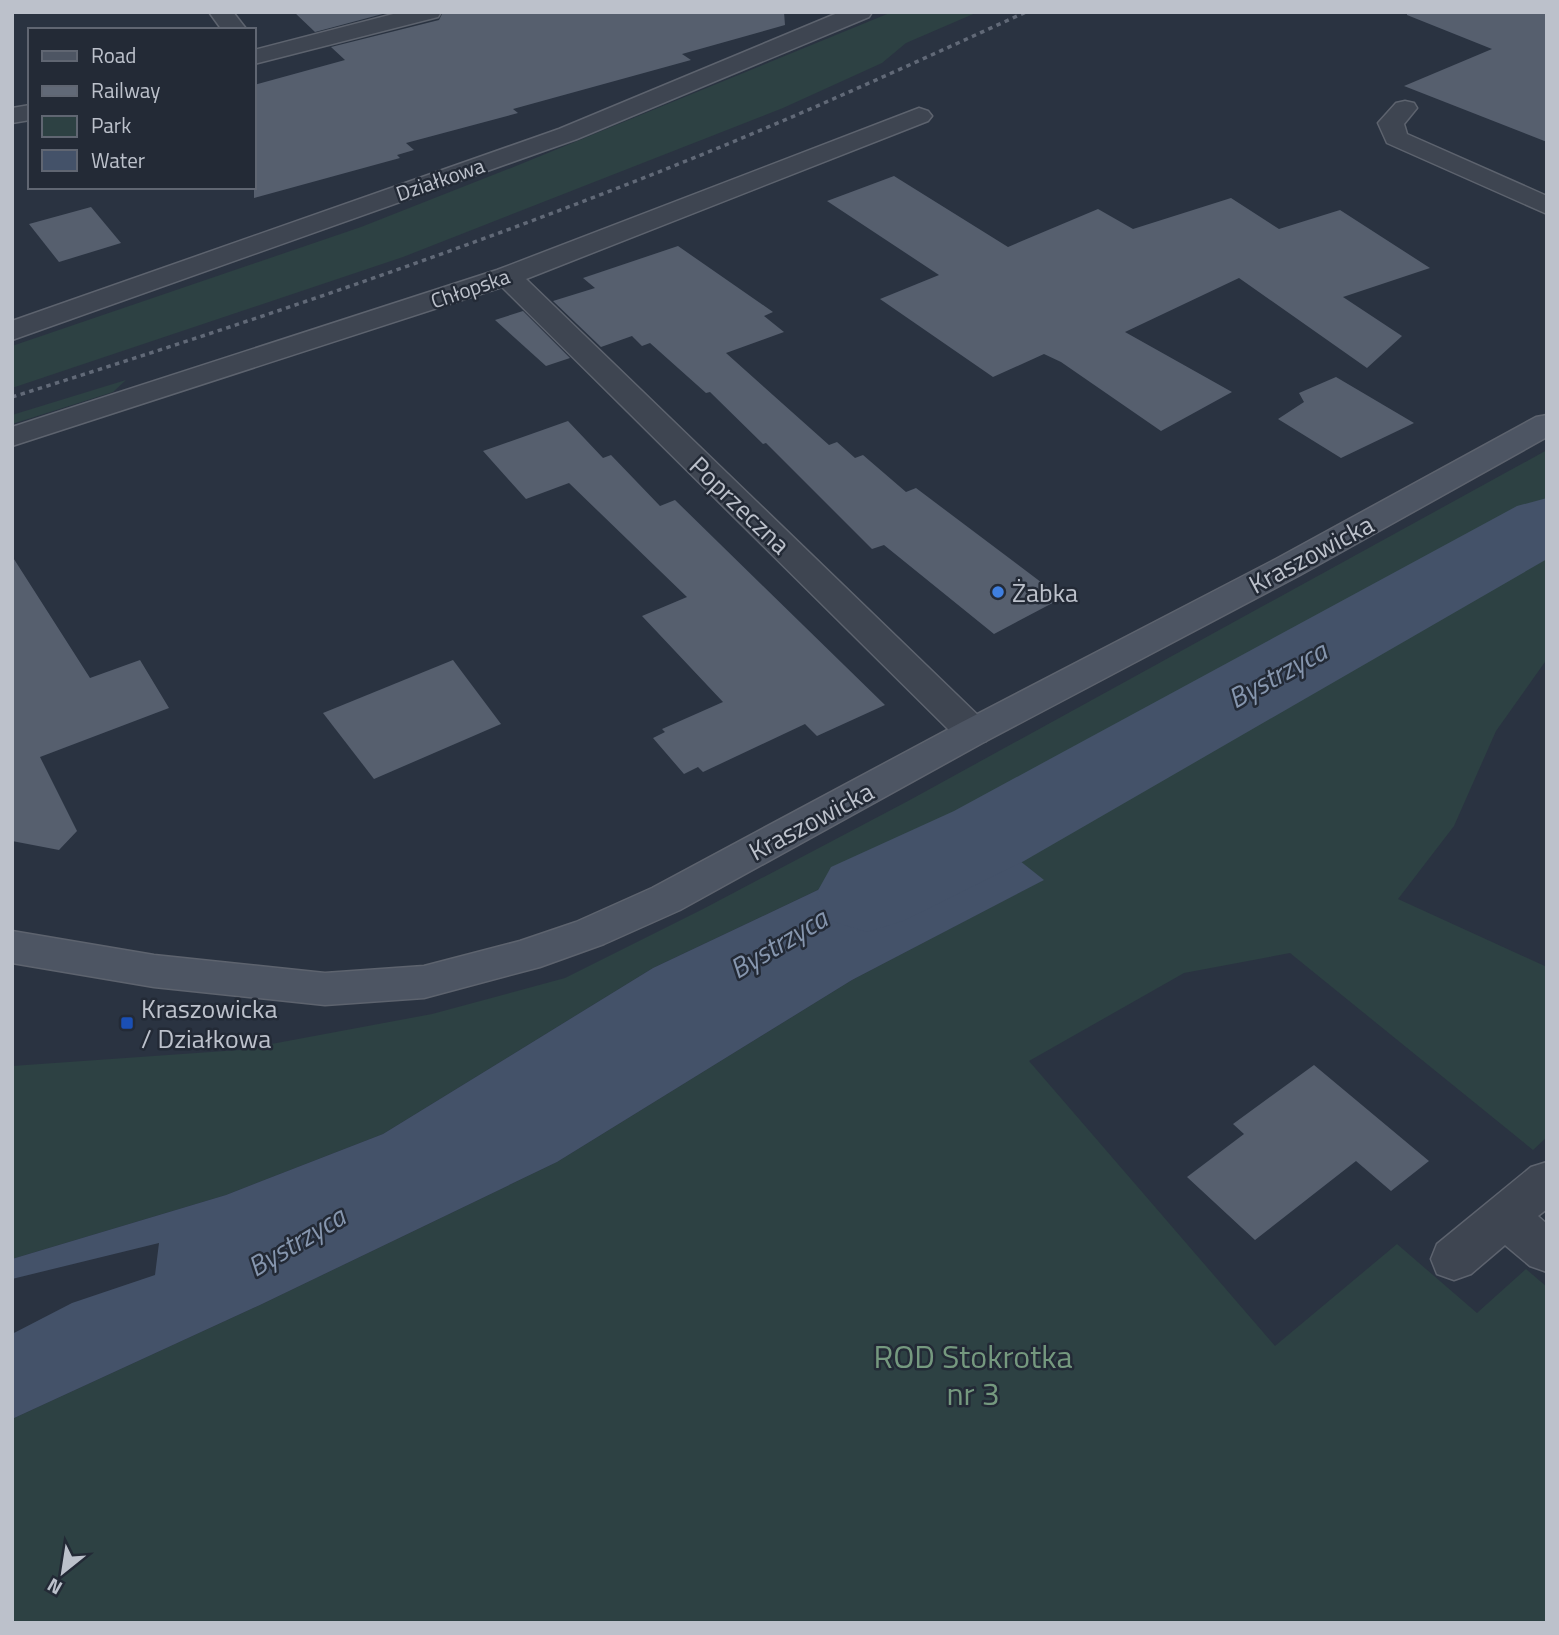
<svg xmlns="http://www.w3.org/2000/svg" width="1559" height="1635" font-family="'Titillium Web',sans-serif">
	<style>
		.green { fill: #2d4143 }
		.water { fill: #445269 }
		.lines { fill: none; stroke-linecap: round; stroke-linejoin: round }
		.river { fill: #445269; fill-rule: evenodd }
		.building { fill: #565f6e }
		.street-casing { stroke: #5d636e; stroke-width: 3 }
		.secondary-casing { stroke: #5d636e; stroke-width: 3 }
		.street { fill: #3e4551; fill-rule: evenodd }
		.secondary { fill: #4d5563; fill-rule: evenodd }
		.rail { stroke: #616977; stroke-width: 3.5; stroke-dasharray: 4.5 4.5; stroke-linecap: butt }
		.shop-dot { fill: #3f7fe0; stroke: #232a36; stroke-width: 2.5 }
		.transit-dot { fill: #1a4fb4; stroke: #232a36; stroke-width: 2.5 }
		.labels { text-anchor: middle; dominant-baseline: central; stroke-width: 5; stroke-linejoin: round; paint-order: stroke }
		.far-street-label { font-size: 21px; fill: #bcc1cb; stroke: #232a36 }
		.street-label { font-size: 26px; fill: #bcc1cb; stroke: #232a36 }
		.poi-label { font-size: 26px; fill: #bcc1cb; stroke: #232a36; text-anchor: start }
		.water-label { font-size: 28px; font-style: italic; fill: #8696ae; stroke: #232a36 }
		.near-park-label { font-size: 32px; fill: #75997f; stroke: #232a36 }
	</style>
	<rect width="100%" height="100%" fill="#2a3341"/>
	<g class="green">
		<polygon points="892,12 978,12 906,43 882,63 783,108 403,257 12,388 12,346 361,227 516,166"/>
		<polygon points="126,380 113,392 12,424 12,415"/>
		<polygon points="1547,450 1547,659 1496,731 1454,826 1398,899 1547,967 1547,1137 1533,1150 1290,953 1184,973 1029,1061 1275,1346 1397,1244 1477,1313 1526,1269 1547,1287 1547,1623 12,1623 12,1419 260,1305 557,1162 852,980 1043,880 962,815 822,888 653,968 383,1134 226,1195 12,1259 12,1066 239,1050 432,1014 565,978 703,909 908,801"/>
	</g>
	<polygon class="water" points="962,815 1044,880 852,980 557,1162 260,1305 12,1419 12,1334 72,1303 155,1275 159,1243 12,1279 12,1259 226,1195 383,1134 653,968 822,888"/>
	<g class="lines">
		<polygon class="river" points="1547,498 1547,559 1024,861 903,921 867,932 831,921 816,894 831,867 954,811 1517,506"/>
	</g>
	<g class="building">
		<polygon points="294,12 390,12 315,32"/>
		<polygon points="443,12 784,12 785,25 682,54 691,60 513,109 518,113 406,143 414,150 397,155 400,158 254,198 254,85 345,60 331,47 439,20"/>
		<polygon points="1407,12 1547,12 1547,142 1404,86 1492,49 1407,15"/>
		<polygon points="894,176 1008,247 1098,209 1133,229 1231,198 1279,229 1340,210 1430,268 1343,297 1402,336 1367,368 1239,278 1125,332 1232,392 1161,431 1061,362 1044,354 993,377 880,299 939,275 827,201"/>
		<polygon points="91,207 121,243 59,262 29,224"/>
		<polygon points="678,246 773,312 764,316 784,332 726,353 829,445 837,442 855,458 863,455 906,492 916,488 1062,598 994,634 884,545 872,549 766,443 763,444 710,392 706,393 650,343 642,346 632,336 601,347 553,301 595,288 583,278"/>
		<polygon points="523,311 570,358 546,366 495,320"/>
		<polygon points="1336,377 1414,423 1341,458 1278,419 1304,402 1299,393"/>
		<polygon points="568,421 603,458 611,455 660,506 675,500 885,705 817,736 805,724 703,772 698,767 684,774 653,738 665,732 662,729 723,702 642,616 687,597 569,483 526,499 483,451"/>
		<polygon points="12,556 90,678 140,660 169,708 40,757 77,831 59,850 12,841"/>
		<polygon points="453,660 501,724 374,779 323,713"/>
		<polygon points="1314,1065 1429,1161 1391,1191 1356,1161 1255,1240 1187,1177 1244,1134 1233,1124"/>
	</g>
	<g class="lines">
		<g class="street-casing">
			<g id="street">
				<polygon points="209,12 233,12 247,30 222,30"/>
				<polygon points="401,12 441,12 438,17 254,64 254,50"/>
				<polygon points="840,12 872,12 869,17 577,139 12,340 12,321 559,129"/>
				<polygon points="1405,101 1414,103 1417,108 1404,124 1407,134 1547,196 1547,214 1387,143 1378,123 1396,103"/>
				<polygon points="30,105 30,120 12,123 12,108"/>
				<polygon points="919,108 928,111 932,116 928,121 526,279 986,723 991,732 986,741 973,745 960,741 502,287 12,446 12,427 497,270"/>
				<polygon points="1547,1162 1547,1209 1538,1216 1547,1224 1547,1272 1530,1266 1505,1245 1471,1274 1454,1280 1437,1274 1431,1259 1437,1244 1531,1167"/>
			</g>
		</g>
		<g class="secondary-casing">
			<polygon id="secondary" points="1547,415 1547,437 1300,575 986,741 680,910 604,944 540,967 424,998 325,1005 154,987 12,963 12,931 154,955 325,973 424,966 520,941 576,922 652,888 960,723 1276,559 1536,417"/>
		</g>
		<use href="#street" class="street"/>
		<use href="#secondary" class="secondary"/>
		<path class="rail" d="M12 397C239 326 465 250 686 161 801 115 914 63 1026 12"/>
	</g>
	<circle class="shop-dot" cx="998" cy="592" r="7"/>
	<rect class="transit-dot" x="120" y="1016" width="14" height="14" rx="3.5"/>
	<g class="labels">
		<g class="far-street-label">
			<text transform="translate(440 179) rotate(-19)">Działkowa</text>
			<text transform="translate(470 288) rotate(-19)">Chłopska</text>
		</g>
		<g class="street-label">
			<text transform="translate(740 505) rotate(44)">Poprzeczna</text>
			<text transform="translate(1311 554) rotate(-28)">Kraszowicka</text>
			<text transform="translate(811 821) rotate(-28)">Kraszowicka</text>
		</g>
		<g class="poi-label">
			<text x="1012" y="592">Żabka</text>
			<text x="141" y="1008">Kraszowicka<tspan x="141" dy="30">/ Działkowa</tspan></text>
		</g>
		<g class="water-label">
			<text transform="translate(1277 674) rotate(-29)">Bystrzyca</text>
			<text transform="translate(778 943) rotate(-31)">Bystrzyca</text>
			<text transform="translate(296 1241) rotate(-31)">Bystrzyca</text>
		</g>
		<g class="near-park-label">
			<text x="973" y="1356">ROD Stokrotka<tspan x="973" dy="37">nr 3</tspan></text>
		</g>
	</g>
	<rect width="1559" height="1635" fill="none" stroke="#bcc1cb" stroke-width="28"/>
	<rect x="28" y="28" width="228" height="161" fill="#232a36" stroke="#606672" stroke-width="2"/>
	<rect x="42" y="51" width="35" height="10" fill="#4d5563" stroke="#606672" stroke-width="2"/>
	<text x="91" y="63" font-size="21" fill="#bcc1cb">Road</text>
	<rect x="42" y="86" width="35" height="10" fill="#616977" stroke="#606672" stroke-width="2"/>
	<text x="91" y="98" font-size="21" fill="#bcc1cb">Railway</text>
	<rect x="42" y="116" width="35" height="21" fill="#2d4143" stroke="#606672" stroke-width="2"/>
	<text x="91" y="133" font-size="21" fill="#bcc1cb">Park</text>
	<rect x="42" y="150" width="35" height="21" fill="#445269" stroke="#606672" stroke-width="2"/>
	<text x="91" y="168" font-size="21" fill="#bcc1cb">Water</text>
	<g transform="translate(63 1572) rotate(210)" stroke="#232a36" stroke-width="5" paint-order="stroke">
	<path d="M0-5L12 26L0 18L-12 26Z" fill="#bcc1cb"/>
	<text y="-10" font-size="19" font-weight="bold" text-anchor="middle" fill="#bcc1cb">N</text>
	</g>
</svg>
